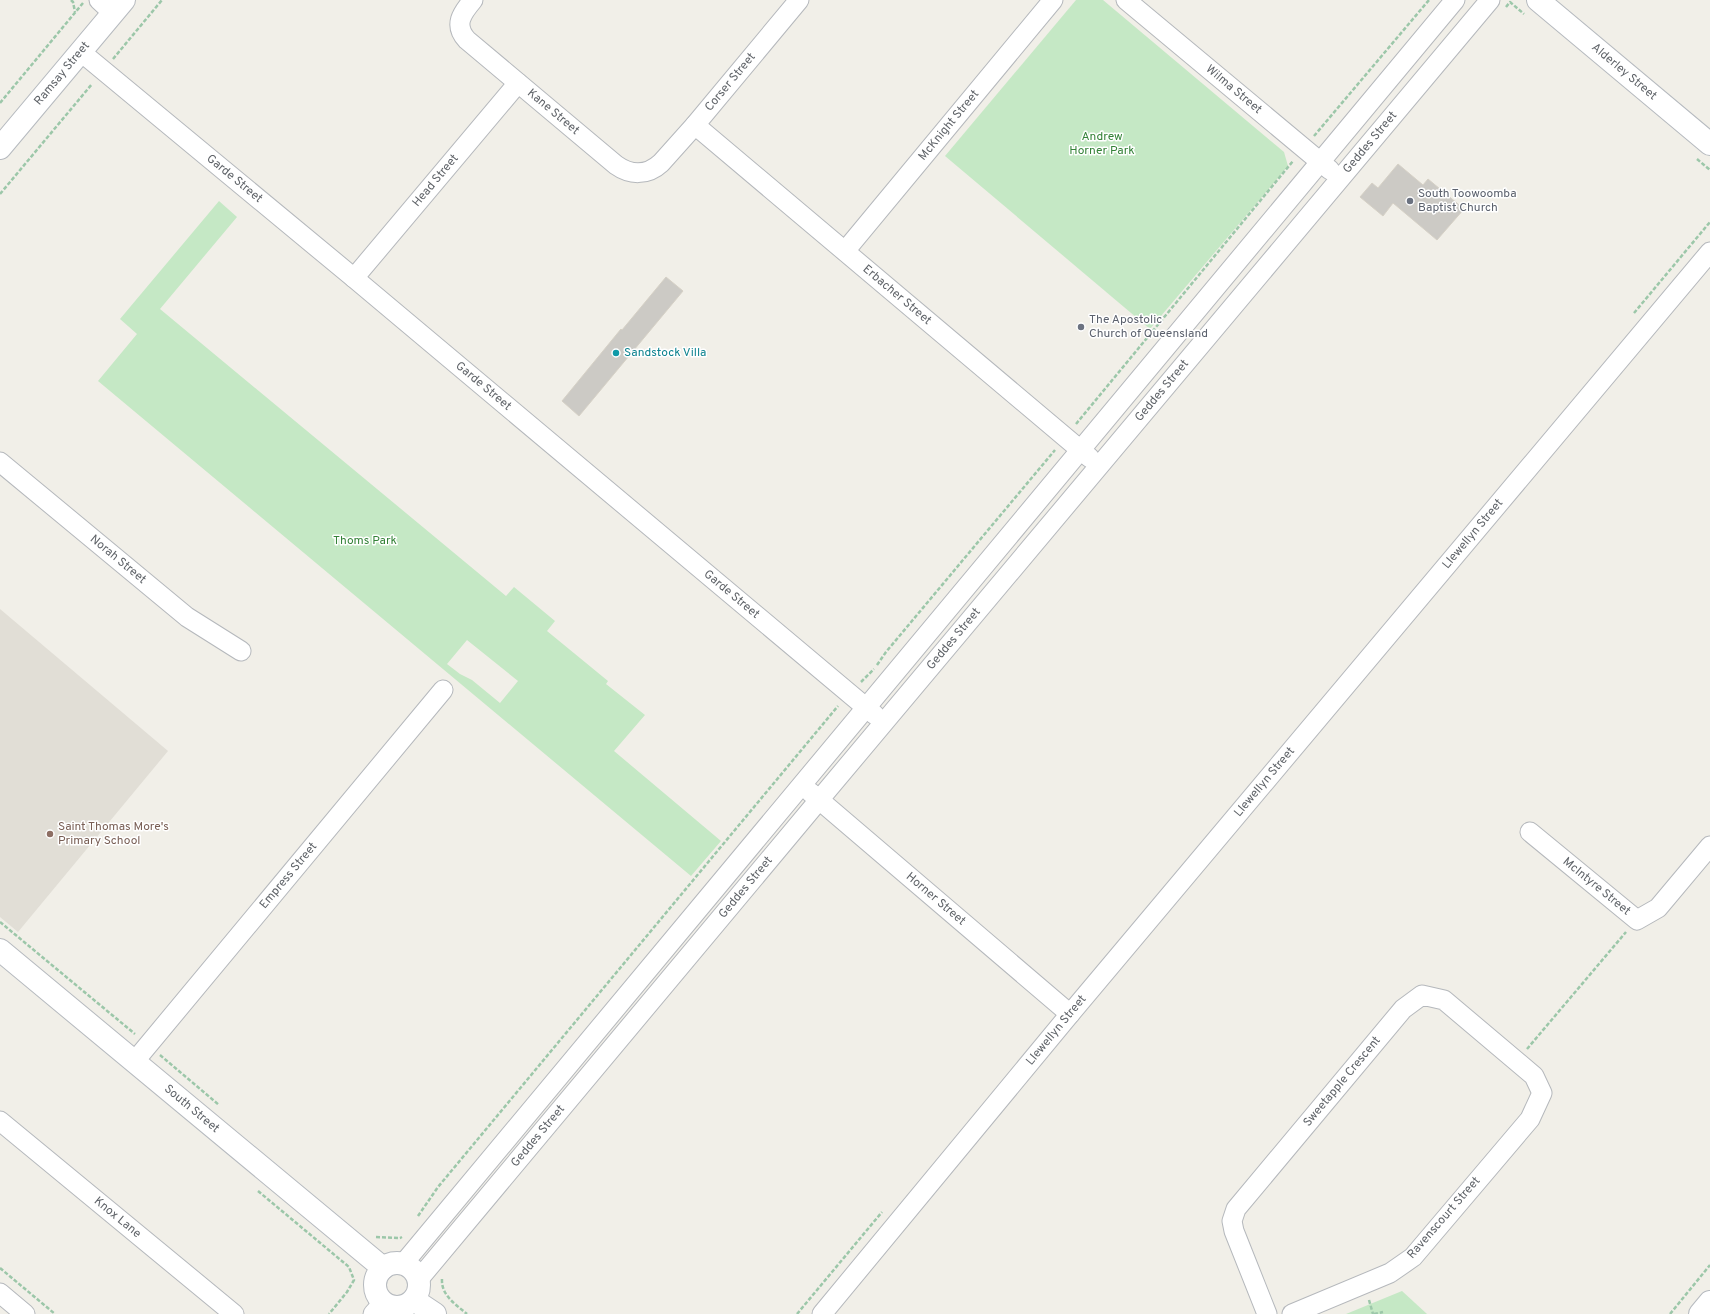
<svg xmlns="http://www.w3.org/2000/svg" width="1710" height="1314" font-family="Overpass,sans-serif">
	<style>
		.education { fill: #e1ded6 }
		.green { fill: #c5e8c5; fill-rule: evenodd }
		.building { fill: #cccac5; stroke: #d6d1c6 }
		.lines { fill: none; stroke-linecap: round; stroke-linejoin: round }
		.street-casing { stroke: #b5b8bc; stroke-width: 21 }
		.secondary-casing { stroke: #b6babf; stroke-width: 24 }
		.path { stroke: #9cc7a9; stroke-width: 2.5; stroke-dasharray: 4 2; stroke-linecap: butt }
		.street { stroke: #fff; stroke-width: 19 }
		.secondary { stroke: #fff; stroke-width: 22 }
		.worship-dot { fill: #6b7280; stroke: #fff; stroke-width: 1.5 }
		.culture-dot { fill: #0f9aa8; stroke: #fff; stroke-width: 1.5 }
		.education-dot { fill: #8d6e63; stroke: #fff; stroke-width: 1.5 }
		.labels { text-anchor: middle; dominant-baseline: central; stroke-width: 3; stroke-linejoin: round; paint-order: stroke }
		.street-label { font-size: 12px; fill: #5f6368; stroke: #fff }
		.park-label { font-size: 12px; fill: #348238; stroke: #fff }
		.worship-label { font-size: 12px; fill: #5b616d; stroke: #fff; text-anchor: start }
		.culture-label { font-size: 12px; fill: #0d838f; stroke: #fff; text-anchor: start }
		.education-label { font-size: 12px; fill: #785e54; stroke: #fff; text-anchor: start }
	</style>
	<rect width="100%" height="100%" fill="#f1efe8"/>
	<polygon class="education" points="0,609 168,751 18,932 0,917"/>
	<g class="green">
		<polygon points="1076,0 1103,0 1284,152 1288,166 1150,329 945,156"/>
		<path d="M219 201 237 217 160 309 506 596 514 587 555 621 547 631 608 681 606 684 645 715 614 751 721 841 691 876 98 381 137 334 120 319ZM467 640 518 681 500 703 472 680 460 674 447 664Z"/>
		<polygon points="1402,1291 1427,1314 1346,1314"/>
	</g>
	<g class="building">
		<polygon points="1398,164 1423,185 1428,179 1464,209 1437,240 1393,203 1383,216 1360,197 1372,183 1378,188"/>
		<polygon points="666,277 683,291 579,416 562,401 621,329 622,330"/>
	</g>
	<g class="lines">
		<g class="street-casing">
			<g id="street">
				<polyline points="99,0 113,13"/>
				<path id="s1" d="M473 0C462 13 453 25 467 40L616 165C630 175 647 176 661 163L695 125 799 0"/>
				<path id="s2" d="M1126 0 1330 170"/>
				<path id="s3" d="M81 52 354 278 875 715"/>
				<path id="s4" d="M695 125 1090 458"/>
				<path id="s5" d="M845 251 1053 0"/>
				<path id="s6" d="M354 278 518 83"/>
				<path id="s7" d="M0 462 187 617 241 651"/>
				<path id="s8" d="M810 792 1070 1014"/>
				<path id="s9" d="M1530 832 1637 920 1658 908 1710 846"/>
				<path id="s10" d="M134 1062 443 690"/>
				<path id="s11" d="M0 1121 234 1314"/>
				<polyline points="403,1264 1455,0"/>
				<path id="s12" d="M419 1279 819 800 1490 0"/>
				<polyline points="0,1293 25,1314"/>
				<polyline points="373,1314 383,1303"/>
				<path id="s13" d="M822 1314 1070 1014 1710 252"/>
				<path id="s14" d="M1267 1314 1234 1231 1232 1221 1236 1209 1403 1009 1422 995 1444 1000 1534 1076 1542 1093 1530 1119 1413 1257 1390 1273 1292 1314"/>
			</g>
		</g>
		<g class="secondary-casing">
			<g id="secondary">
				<path id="s15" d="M1538 0 1710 144"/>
				<path id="s16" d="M0 148 124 0"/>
				<path id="s17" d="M0 950 383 1268"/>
				<circle cx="397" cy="1285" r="22"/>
				<polyline points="414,1300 435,1314"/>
				<polyline points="1700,1314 1710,1302"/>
			</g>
		</g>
		<g class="path">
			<polyline points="71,0 73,2 75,12"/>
			<polyline points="1506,7 1510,2 1524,14"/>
			<polyline points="113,59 162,0"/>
			<polyline points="0,103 83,3"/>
			<polyline points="1314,136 1429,0"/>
			<polyline points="1697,159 1710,170"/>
			<polyline points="0,194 92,84"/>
			<polyline points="1634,313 1710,222"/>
			<polyline points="1076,424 1293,161"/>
			<polyline points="877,665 886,652 1055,450"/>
			<polyline points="861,682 874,669"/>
			<polyline points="0,922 135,1034"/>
			<polyline points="1527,1049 1626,932"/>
			<polyline points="160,1055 219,1105"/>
			<polyline points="258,1191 349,1267 354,1280 347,1292 329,1314"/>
			<polyline points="418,1216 438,1187 838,706"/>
			<polyline points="376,1237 400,1238 402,1237"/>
			<polyline points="0,1268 55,1314"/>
			<path d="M442 1279C441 1295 455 1304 467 1314"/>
			<polyline points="1369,1300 1373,1314"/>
			<polyline points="797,1314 882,1212"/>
			<polyline points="1374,1314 1383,1312"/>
			<polyline points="1670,1314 1710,1265"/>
		</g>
		<use href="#street" class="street"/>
		<use href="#secondary" class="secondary"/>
	</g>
	<g class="worship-dot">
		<circle cx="1410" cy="201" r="4"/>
		<circle cx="1081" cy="327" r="4"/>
	</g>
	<circle class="culture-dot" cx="616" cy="353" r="4"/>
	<circle class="education-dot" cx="50" cy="834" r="4"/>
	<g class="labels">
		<g class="street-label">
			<text stroke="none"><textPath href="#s15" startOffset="112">Alderley Street</textPath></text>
			<text stroke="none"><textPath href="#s16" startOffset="97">Ramsay Street</textPath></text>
			<text stroke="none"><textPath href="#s1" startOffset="396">Corser Street</textPath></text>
			<text stroke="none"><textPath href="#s2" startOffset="140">Wilma Street</textPath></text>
			<text stroke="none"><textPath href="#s1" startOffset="158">Kane Street</textPath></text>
			<text stroke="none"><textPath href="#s5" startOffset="163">McKnight Street</textPath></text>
			<text stroke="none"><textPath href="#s12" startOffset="1482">Geddes Street</textPath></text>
			<text stroke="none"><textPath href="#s3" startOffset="199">Garde Street</textPath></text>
			<text stroke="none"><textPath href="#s6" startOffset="127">Head Street</textPath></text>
			<text stroke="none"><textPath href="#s4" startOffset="264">Erbacher Street</textPath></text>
			<text stroke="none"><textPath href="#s3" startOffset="523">Garde Street</textPath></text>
			<text stroke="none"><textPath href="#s12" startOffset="1158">Geddes Street</textPath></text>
			<text stroke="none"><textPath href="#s13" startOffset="1016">Llewellyn Street</textPath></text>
			<text stroke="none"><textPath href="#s7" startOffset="153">Norah Street</textPath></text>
			<text stroke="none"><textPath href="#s3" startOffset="847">Garde Street</textPath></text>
			<text stroke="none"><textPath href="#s12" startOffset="834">Geddes Street</textPath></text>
			<text stroke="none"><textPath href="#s13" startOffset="692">Llewellyn Street</textPath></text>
			<text stroke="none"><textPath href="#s10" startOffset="242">Empress Street</textPath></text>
			<text stroke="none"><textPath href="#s9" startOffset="86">McIntyre Street</textPath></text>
			<text stroke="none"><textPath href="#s12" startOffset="510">Geddes Street</textPath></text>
			<text stroke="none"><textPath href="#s8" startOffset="165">Horner Street</textPath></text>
			<text stroke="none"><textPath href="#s13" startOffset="368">Llewellyn Street</textPath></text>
			<text stroke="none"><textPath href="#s14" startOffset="278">Sweetapple Crescent</textPath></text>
			<text stroke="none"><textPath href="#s17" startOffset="249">South Street</textPath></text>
			<text stroke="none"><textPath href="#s12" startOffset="186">Geddes Street</textPath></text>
			<text stroke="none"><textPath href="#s11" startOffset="152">Knox Lane</textPath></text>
			<text transform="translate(1444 1218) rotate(-49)">Ravenscourt Street</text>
		</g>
		<g class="park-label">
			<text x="1102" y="137">Andrew<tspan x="1102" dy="14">Horner Park</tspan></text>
			<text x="365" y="541">Thoms Park</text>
		</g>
		<g class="worship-label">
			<text x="1418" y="194">South Toowoomba<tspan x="1418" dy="14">Baptist Church</tspan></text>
			<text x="1089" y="320">The Apostolic<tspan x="1089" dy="14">Church of Queensland</tspan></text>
		</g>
		<g class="culture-label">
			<text x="624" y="353">Sandstock Villa</text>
		</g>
		<g class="education-label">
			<text x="58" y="827">Saint Thomas More's<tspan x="58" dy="14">Primary School</tspan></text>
		</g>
	</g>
</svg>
